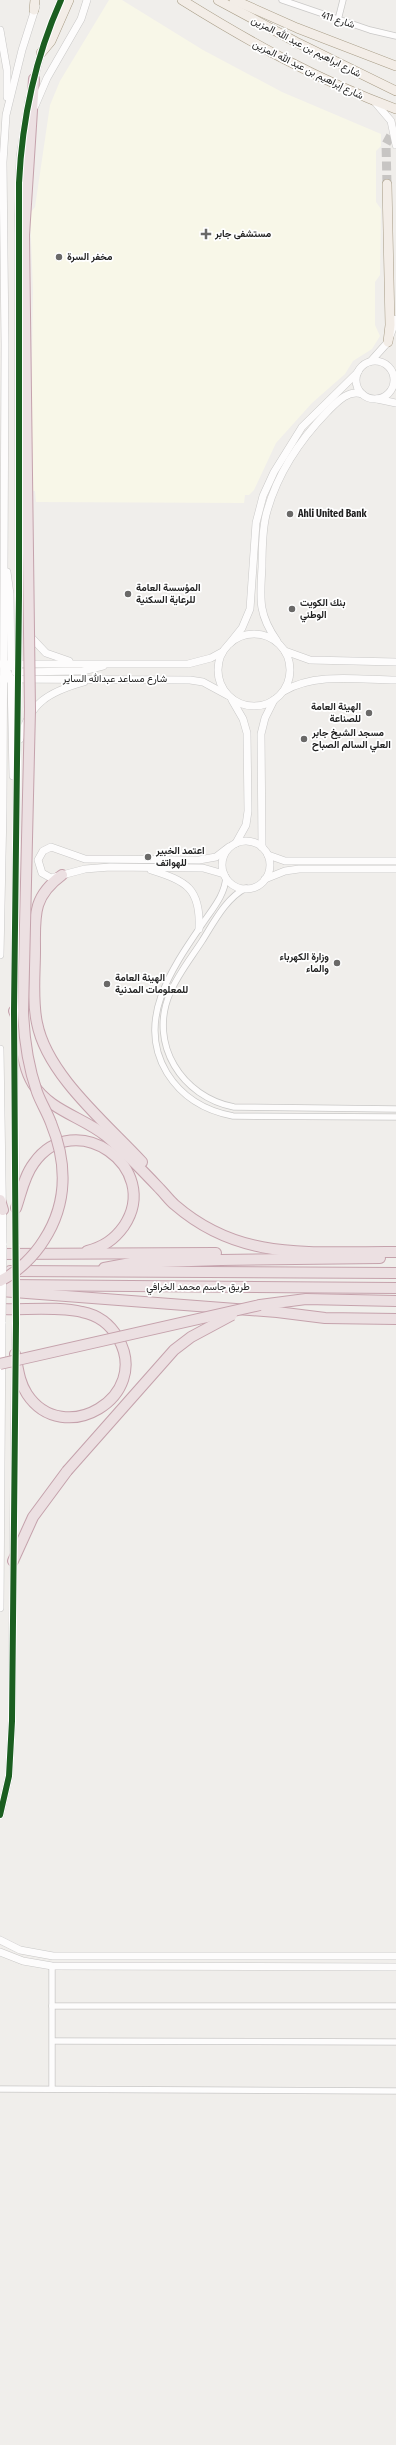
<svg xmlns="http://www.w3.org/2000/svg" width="396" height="2445" font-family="'Fira Sans Condensed',Vazirmatn,sans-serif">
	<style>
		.education { fill: #f8f7e8 }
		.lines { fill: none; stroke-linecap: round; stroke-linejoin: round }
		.primary-tunnel { stroke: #c7c5c3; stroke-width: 9; stroke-dasharray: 9 4.5; stroke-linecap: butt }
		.minor-casing { stroke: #c9c8c7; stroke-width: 7 }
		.tertiary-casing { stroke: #c9c8c7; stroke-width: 8 }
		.primary-casing { stroke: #a79c86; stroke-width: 10 }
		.motorway-casing { stroke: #c5a2ac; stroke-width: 12 }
		.minor { stroke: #fdfcfc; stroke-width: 5.5 }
		.tertiary { stroke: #fdfcfc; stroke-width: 7 }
		.primary { stroke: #f3ede7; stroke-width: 9 }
		.motorway { stroke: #ece0e2; stroke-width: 10 }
		.tertiary-bridge-casing { stroke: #c9c8c7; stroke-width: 8; stroke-linecap: butt }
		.motorway-bridge-casing { stroke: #c5a2ac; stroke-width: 12; stroke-linecap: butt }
		.tertiary-bridge { stroke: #fdfcfc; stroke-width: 7 }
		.motorway-bridge { stroke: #ece0e2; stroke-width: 10 }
		.cycleway-casing { stroke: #fff; stroke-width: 8 }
		.cycleway { stroke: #1b5e20; stroke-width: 6 }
		.poi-dot { fill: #6a6968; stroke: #fff; stroke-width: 1.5 }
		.labels { text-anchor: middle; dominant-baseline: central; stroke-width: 3.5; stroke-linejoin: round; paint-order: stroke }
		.street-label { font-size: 10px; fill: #222; stroke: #fff }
		.poi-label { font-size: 10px; font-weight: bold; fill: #222; stroke: #fff; text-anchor: start }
	</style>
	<rect width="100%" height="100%" fill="#f0eeeb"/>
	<polygon class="education" points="109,0 122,0 203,50 282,92 381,134 381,146 376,151 376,202 381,209 380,275 375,282 375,325 380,336 372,349 353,361 345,374 312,403 276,443 254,490 249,495 245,495 244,503 36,502 35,491 30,491 33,291 30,213 35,207 50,105 60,81"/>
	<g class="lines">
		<polyline class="primary-tunnel" points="387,184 386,144 396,126"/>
		<g class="minor-casing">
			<g id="minor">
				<polyline points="282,0 370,30 396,36"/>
				<polyline points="338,20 343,0"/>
				<path d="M226 877C225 894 214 907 205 920 175 964 134 1019 167 1073 182 1097 206 1111 233 1116L396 1117"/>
				<path d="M246 888C226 898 214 922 202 941 191 958 178 974 170 993 148 1044 182 1097 234 1107L396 1109"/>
				<polyline points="52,1966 52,2088"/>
				<polyline points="52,2006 396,2006"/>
				<polyline points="53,2041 396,2042"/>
				<polyline points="0,2089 396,2091"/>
			</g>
		</g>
		<g class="tertiary-casing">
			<g id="tertiary">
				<polyline points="0,30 7,70 7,97"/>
				<polyline points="33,83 41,53 61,0"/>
				<polyline points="374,101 391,121 396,145"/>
				<polyline points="35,106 47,78 81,19 87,0"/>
				<circle cx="375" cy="380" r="19"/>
				<polyline points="371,361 388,342 396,319"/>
				<polyline points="377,399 396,403"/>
				<polyline points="7,572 10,594 11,667"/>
				<circle cx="254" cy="670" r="36"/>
				<polyline points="29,635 46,653 69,661"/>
				<path d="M277 641C258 614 260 599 262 567 262 550 262 532 266 515 276 476 299 441 327 412 336 403 348 389 362 394"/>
				<polyline points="230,643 242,628 250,609 256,523 263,496 274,472 302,427 358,372"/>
				<polyline points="285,651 310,660 396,662"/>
				<polyline points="0,664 188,664 211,658 222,652"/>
				<polyline points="3,664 11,679 13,776"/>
				<polyline points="15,672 83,671 103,666"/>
				<polyline points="0,679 190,680 203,682 227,695"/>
				<path d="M284 691C316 672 361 680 396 680"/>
				<polyline points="232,700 243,719 247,733 248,811 246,825 236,843"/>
				<path d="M20 739C30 703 48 692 84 682"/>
				<circle cx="246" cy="865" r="24"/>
				<polyline points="262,847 261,734 265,718 274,700"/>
				<polyline points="268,855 285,861 396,861"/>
				<path d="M151 870C186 881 201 888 199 929"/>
				<polyline points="224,874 203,868 110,867 85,869 51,878 42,873 38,860 43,851 51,847 85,859 199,860 216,857 229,847"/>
				<polyline points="265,879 285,871 299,869 396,869"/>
				<polyline points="0,955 3,808 5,344 3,162 6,115 22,50 36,6"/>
				<polyline points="0,1049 3,1245"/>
				<polyline points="16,1246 14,1011 19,596 18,234 20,157 29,99"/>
				<polyline points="15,1358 16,1323"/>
				<polyline points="0,1608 2,1322"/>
				<polyline points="0,1815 9,1776 12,1721 15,1369"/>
				<polyline points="0,1940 20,1950 53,1956 396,1956"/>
				<polyline points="0,1952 23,1961 52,1966 396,1967"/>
			</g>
		</g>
		<g class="primary-casing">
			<g id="primary">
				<path d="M182 0C251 43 320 81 396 109"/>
				<polyline points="218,0 296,42 396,91"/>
				<polyline points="234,0 297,28 396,66"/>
				<polyline points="34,10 35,0"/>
				<polyline points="41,53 51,41 69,0"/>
				<polyline points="387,184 390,325 388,342"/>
			</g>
		</g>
		<g class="motorway-casing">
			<g id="motorway">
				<polyline points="27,474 24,235 34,79"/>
				<path d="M62 875C32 897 35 916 35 950 35 974 32 1000 37 1023 47 1075 107 1124 142 1162"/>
				<path d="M14 1011C25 1034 18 1060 33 1084 50 1111 83 1117 106 1136 125 1152 143 1171 160 1189 165 1194 169 1200 175 1205 242 1263 313 1251 396 1252"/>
				<polyline points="0,1200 3,1210"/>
				<path d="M16 1208C21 1194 24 1176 34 1163 74 1106 163 1167 124 1226 114 1240 103 1247 87 1251"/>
				<polyline points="0,1254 216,1253"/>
				<polyline points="104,1268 131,1263 221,1260 380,1258"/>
				<polyline points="10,1271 396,1273"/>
				<polyline points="6,1285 396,1288"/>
				<polyline points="0,1291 277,1312 325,1318 396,1319"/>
				<polyline points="260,1305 306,1299 396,1301"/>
				<path d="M0 1309C24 1310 60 1306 82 1312 98 1315 110 1324 118 1338 152 1397 63 1449 27 1394 19 1382 18 1368 15 1354"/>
				<polyline points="13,1561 33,1517 67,1471"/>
			</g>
		</g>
		<use href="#minor" class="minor"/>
		<use href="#tertiary" class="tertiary"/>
		<use href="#primary" class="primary"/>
		<use href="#motorway" class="motorway"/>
		<g class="tertiary-bridge-casing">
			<g id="tertiary-bridge">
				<polyline points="2,1322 3,1245"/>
				<polyline points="16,1323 16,1246"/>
			</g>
		</g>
		<g class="motorway-bridge-casing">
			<g id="motorway-bridge">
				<path d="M0 1281C18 1272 34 1256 44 1240 68 1203 67 1162 51 1123 47 1112 41 1103 37 1092 28 1066 24 1038 23 1011L30 710 27 474"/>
				<polyline points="0,1364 260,1305"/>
				<polyline points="67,1471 174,1350 191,1337 232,1315"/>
			</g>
		</g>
		<use href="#tertiary-bridge" class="tertiary-bridge"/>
		<use href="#motorway-bridge" class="motorway-bridge"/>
		<g class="cycleway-casing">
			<path id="cycleway" d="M0 1815 9 1776 12 1721 16 1323 14 1011 19 596V183C22 120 35 58 61 0"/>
		</g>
		<use href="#cycleway" class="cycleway"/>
	</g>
	<g class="poi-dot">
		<path d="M204 228h4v4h4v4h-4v4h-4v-4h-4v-4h4z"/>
		<circle cx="59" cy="257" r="4"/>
		<circle cx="290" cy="514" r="4"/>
		<circle cx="128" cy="594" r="4"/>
		<circle cx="292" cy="609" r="4"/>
		<circle cx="369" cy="713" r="4"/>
		<circle cx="304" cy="739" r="4"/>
		<circle cx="148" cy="857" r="4"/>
		<circle cx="337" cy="963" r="4"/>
		<circle cx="107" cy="984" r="4"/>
	</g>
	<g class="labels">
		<g class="street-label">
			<text transform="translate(338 20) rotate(18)">شارع 411</text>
			<text transform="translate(306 47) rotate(27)">شارع ابراهيم بن عبد الله المزين</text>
			<text transform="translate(308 70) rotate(26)">شارع إبراهيم بن عبد الله المزين</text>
			<text x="115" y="679">شارع مساعد عبدالله الساير</text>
			<text x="198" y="1287">طريق جاسم محمد الخرافي</text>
		</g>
		<g class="poi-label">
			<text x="215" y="234">مستشفى جابر</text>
			<text x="67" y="257">مخفر السرة</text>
			<text x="298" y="514">Ahli United Bank</text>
			<text x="136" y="588">المؤسسة العامة<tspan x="136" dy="12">للرعاية السكنية</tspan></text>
			<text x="300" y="603">بنك الكويت<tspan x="300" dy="12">الوطني</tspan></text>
			<text x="361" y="707" text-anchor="end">الهيئة العامة<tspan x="361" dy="12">للصناعة</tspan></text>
			<text x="312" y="733">مسجد الشيخ جابر<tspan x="312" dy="12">العلي السالم الصباح</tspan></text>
			<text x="156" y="851">اعتمد الخبير<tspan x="156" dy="12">للهواتف</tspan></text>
			<text x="329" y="957" text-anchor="end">وزارة الكهرباء<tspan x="329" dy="12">والماء</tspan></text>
			<text x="115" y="978">الهيئة العامة<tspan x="115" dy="12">للمعلومات المدنية</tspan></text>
		</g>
	</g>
</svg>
